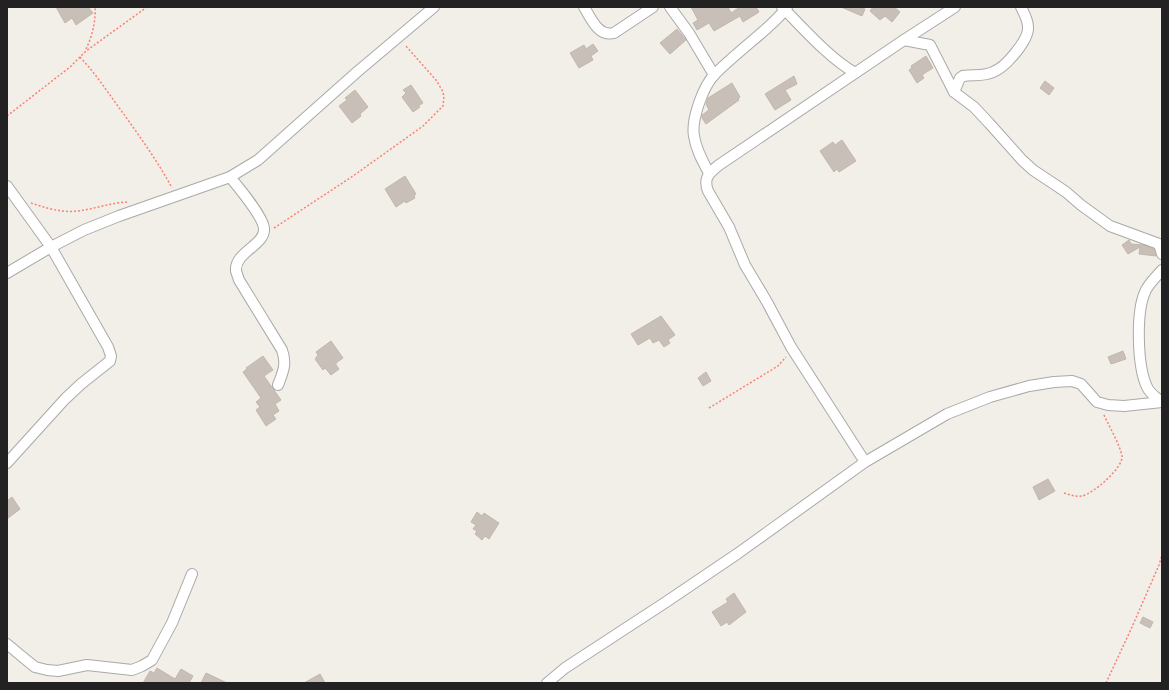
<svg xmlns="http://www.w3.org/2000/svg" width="1169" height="690" font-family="'Sofia Sans Condensed',sans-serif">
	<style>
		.building { fill: #c7bfb8; stroke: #c4b6ab }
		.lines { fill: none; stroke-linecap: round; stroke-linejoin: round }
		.minor-casing { stroke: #a9a9a9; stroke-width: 12 }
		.path { stroke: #fa8072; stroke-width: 1.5; stroke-dasharray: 2 2; stroke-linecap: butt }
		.minor { stroke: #fff; stroke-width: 10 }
	</style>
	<rect width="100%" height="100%" fill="#f2efe9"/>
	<g class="building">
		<polygon points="56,7 88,7 93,13 76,25 72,18 65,23"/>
		<polygon points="691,7 728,7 731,13 740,7 756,7 759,12 743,22 740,16 714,31 709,23 697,30 693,23 698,20"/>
		<polygon points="841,7 860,7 865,9 862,16"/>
		<polygon points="873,7 894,7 900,12 892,22 885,16 880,20 870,11"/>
		<polygon points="677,29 686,40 670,54 660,43"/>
		<polygon points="593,44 598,51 591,56 593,60 579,68 570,53 584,45 586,49"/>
		<polygon points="926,56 933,68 922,75 924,78 917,83 909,70 912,68 911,66"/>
		<polygon points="794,76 797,84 785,90 791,100 775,110 765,94"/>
		<polygon points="1045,81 1054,88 1049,95 1040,88"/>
		<polygon points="732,83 740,97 738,99 739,100 706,124 702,118 702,115 709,110 706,104 708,98"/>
		<polygon points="411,85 423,103 418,106 420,107 413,112 402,97 406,93 403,90"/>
		<polygon points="355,90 368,107 360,114 361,116 352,123 339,106 347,100 345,98"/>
		<polygon points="842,140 856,161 839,172 837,169 834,172 820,151 833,142 835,145"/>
		<polygon points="405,176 416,194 414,196 415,198 406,203 405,201 396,207 385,189"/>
		<polygon points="1129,240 1131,244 1144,245 1154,249 1156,256 1139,254 1140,247 1128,254 1122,245"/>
		<polygon points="661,316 675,335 668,340 670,343 664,347 659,340 653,343 650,338 638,345 631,334"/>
		<polygon points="331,341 343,358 336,363 336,365 339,369 331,375 325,368 323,370 315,359 318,355 316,352"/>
		<polygon points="1123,351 1126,359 1111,364 1108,357"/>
		<polygon points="263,356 273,370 264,376 281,400 275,404 279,411 273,415 276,419 266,426 256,410 260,407 256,402 261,398 243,372 247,369 246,368"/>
		<polygon points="706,372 711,381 703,386 698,378"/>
		<polygon points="1048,479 1055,491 1039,500 1033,487"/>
		<polygon points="12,497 20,509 7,519 7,501"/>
		<polygon points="477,512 482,516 484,513 499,523 489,539 485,536 482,540 475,534 477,531 473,529 476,525 471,522"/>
		<polygon points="734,593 746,612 729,625 727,622 721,626 712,612 728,602 726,599"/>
		<polygon points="1143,617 1153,622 1150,628 1140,623"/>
		<polygon points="157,668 175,679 181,669 193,676 189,683 143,683 150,671 154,673"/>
		<polygon points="206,673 227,683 201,683"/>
		<polygon points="320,674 325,683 304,683"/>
	</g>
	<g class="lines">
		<g class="minor-casing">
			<g id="minor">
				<path d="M584 7C591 18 598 37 614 33L653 7"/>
				<polyline points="670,7 689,33 714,75"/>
				<path d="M782 7C805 30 827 56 855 73"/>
				<polyline points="904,40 930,45 954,92 974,107 989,123 1022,160 1033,170 1066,192 1081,205 1110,226 1159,244 1162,254"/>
				<path d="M954 92 960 78 963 76C973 74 983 77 993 72 1005 68 1029 40 1028 27 1028 20 1024 13 1021 7"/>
				<path d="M709 173C703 162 696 150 694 136 691 120 703 86 715 74 731 58 749 44 766 29 773 22 782 15 787 7"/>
				<path d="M230 177C239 188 262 215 264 228 266 245 234 252 236 271 237 274 238 277 239 280L282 350C287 364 283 372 278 385"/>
				<polyline points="7,186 51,247 108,347 111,356 110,361 81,384 65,399 7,463"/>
				<path d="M1162 270C1156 277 1148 284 1145 292 1136 312 1137 366 1147 387 1150 394 1156 397 1162 402"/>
				<polyline points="7,273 51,247 84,230 119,216 230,177 258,160 357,72 434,7"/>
				<path d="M865 462 791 347 767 302 745 265 729 227 708 191C703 178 709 173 719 165L904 40 955 7"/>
				<polyline points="7,644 25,659 35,667 47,670 58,671 87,665 132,670 142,666 152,660 172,623 192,574"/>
				<polyline points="547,683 565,668 666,602 737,554 865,462 947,414 990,397 1029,386 1054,382 1072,381 1081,384 1097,402 1108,405 1124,406 1162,402"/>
			</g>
		</g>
		<g class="path">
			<path d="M86 49C92 37 96 21 95 7"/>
			<path d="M80 57C95 73 107 91 120 109 138 134 157 160 172 188"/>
			<polyline points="7,116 70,67 86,51 147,7"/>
			<path d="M31 203C46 208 62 213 78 211 94 209 110 203 127 202"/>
			<polyline points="274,228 353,176 423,126 443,106 444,96 442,90 436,80 405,45"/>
			<polyline points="709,408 778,366 786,357"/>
			<path d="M1064 493C1070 495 1076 497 1082 496 1093 494 1124 467 1122 456 1120 445 1108 424 1103 413"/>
			<polyline points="1106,683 1132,627 1159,565 1162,555"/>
		</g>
		<use href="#minor" class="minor"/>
	</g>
	<rect width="1169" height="690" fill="none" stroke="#222222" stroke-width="16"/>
</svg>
